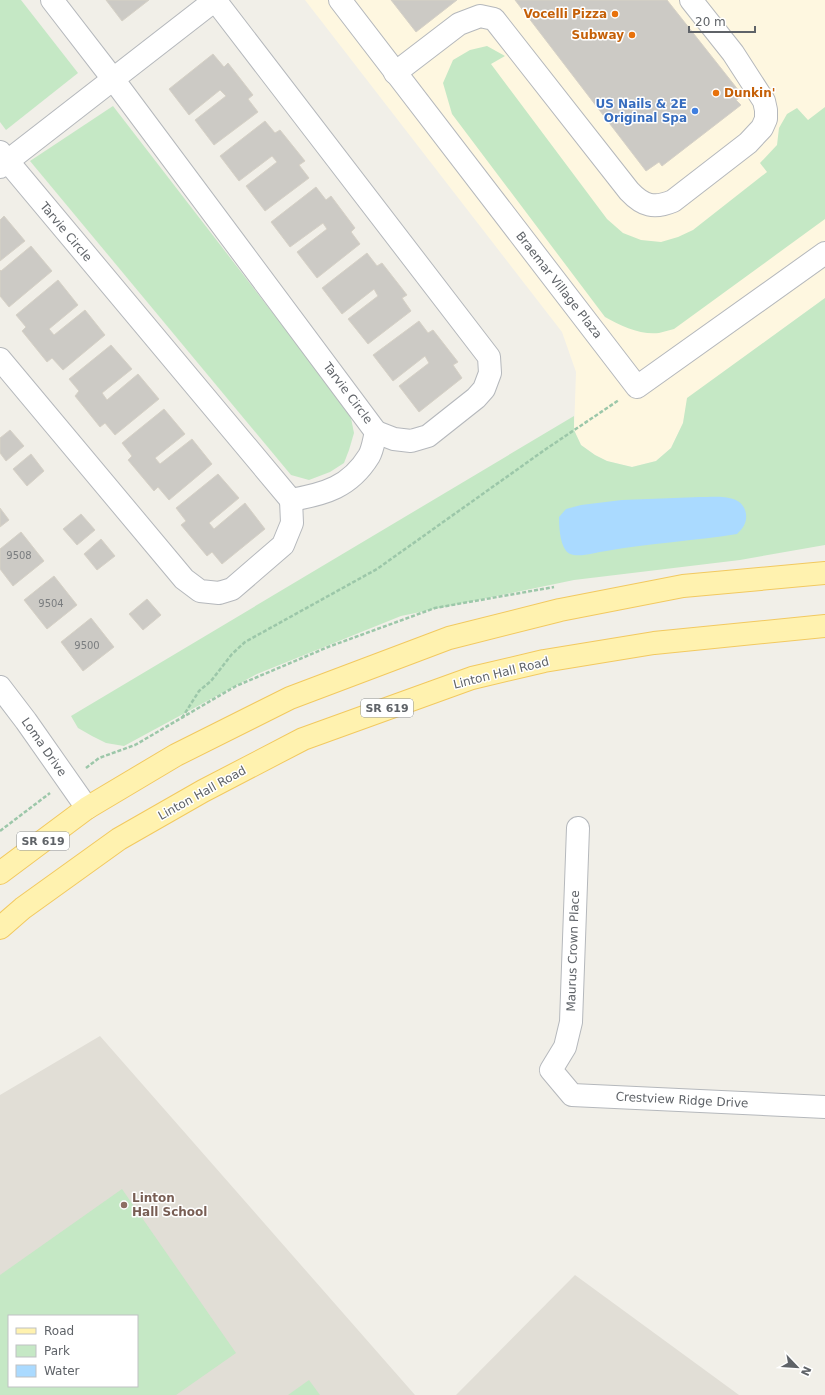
<svg xmlns="http://www.w3.org/2000/svg" width="825" height="1395" font-family="'DejaVu Sans',sans-serif">
	<style>
		.commercial { fill: #fef7e0 }
		.education { fill: #e1ded6; fill-rule: evenodd }
		.green { fill: #c5e8c5; fill-rule: evenodd }
		.water { fill: #aadaff }
		.building { fill: #cccac5; stroke: #d6d1c6 }
		.lines { fill: none; stroke-linecap: round; stroke-linejoin: round }
		.minor-casing { stroke: #b5b8bc; stroke-width: 24 }
		.major-casing { stroke: #f2c960; stroke-width: 24 }
		.path { stroke: #9cc7a9; stroke-width: 2.5; stroke-dasharray: 4 2; stroke-linecap: butt }
		.minor { stroke: #fff; stroke-width: 22 }
		.major { stroke: #fff2af; stroke-width: 22 }
		.food-dot { fill: #e8710a; stroke: #fff; stroke-width: 1.5 }
		.shop-dot { fill: #3f7fe0; stroke: #fff; stroke-width: 1.5 }
		.education-dot { fill: #8d6e63; stroke: #fff; stroke-width: 1.5 }
		.labels { text-anchor: middle; dominant-baseline: central; stroke-width: 3; stroke-linejoin: round; paint-order: stroke }
		.number-label { font-size: 10px; fill: #7a7d7f }
		.shield { fill: #fff; stroke: #8f9295; stroke-width: 1 }
		.shield-label { font-size: 11px; font-weight: bold; fill: #5f6368 }
		.food-label { font-size: 12px; font-weight: bold; fill: #c56008; stroke: #fff; text-anchor: end }
		.shop-label { font-size: 12px; font-weight: bold; fill: #366cbe; stroke: #fff; text-anchor: end }
		.street-label { font-size: 12px; fill: #5f6368; stroke: #fff }
		.education-label { font-size: 12px; font-weight: bold; fill: #785e54; stroke: #fff; text-anchor: start }
	</style>
	<rect width="100%" height="100%" fill="#f1efe8"/>
	<polygon class="commercial" points="305,0 825,0 825,298 688,398 683,423 671,448 656,461 632,467 607,461 595,455 581,445 574,430 576,372 562,332"/>
	<g class="education">
		<path d="M100 1036 415 1395H0V1095ZM9 1316H137V1386H9Z"/>
		<polygon points="575,1275 739,1395 456,1395"/>
	</g>
	<g class="green">
		<polygon points="0,0 21,0 78,73 6,130 0,122"/>
		<path d="M487 46 505 56 491 64 607 219 623 233 641 240 661 242 678 237 693 230 767 172 760 163 777 145 779 128 787 114 797 108 808 120 825 107V219L674 329C669 330 664 332 659 333 640 335 621 326 605 317L452 114 443 83 453 60 470 50Z"/>
		<polygon points="113,106 350,413 354,433 349,450 344,463 330,472 309,480 291,475 30,161"/>
		<polygon points="825,298 825,545 740,560 574,580 401,616 257,674 124,746 106,743 92,736 78,728 71,716 574,416 574,430 581,445 595,455 607,461 632,467 656,461 671,448 683,423 687,398"/>
		<path d="M122 1189 236 1353 176 1395H0V1275ZM9 1316H137V1386H9Z"/>
		<polygon points="309,1380 320,1395 288,1395"/>
	</g>
	<path class="water" d="M700 497C716 497 743 493 746 514 747 523 743 528 737 534 694 541 650 543 606 551 596 552 580 558 570 554 560 549 559 527 559 517L566 509 581 505 622 500Z"/>
	<g class="building">
		<polygon points="106,0 149,0 122,21"/>
		<polygon points="391,0 457,0 416,32"/>
		<polygon points="515,0 667,0 743,96 736,100 741,105 662,166 659,162 646,171"/>
		<polygon points="213,54 224,67 228,63 253,95 248,99 258,112 214,145 195,120 226,96 220,90 189,115 169,89"/>
		<polygon points="265,121 275,133 280,130 305,161 299,165 309,178 265,211 246,186 277,162 272,156 239,181 220,156"/>
		<polygon points="316,187 326,200 331,196 355,228 351,232 360,244 317,278 297,252 327,229 323,223 290,247 271,222"/>
		<polygon points="4,216 25,241 0,261 0,220"/>
		<polygon points="31,246 52,271 9,307 0,296 0,270 1,271"/>
		<polygon points="367,253 377,266 382,263 407,295 402,298 411,311 368,344 348,319 378,296 374,289 342,314 322,288"/>
		<polygon points="58,280 78,305 49,329 54,335 85,310 105,335 63,370 52,358 47,362 22,331 26,327 16,315"/>
		<polygon points="419,321 428,333 433,330 458,362 453,365 462,378 419,412 399,386 429,363 425,356 393,381 373,355"/>
		<polygon points="111,345 132,369 102,393 107,400 138,374 159,399 115,435 105,423 100,427 75,396 79,391 69,379"/>
		<polygon points="164,409 185,434 155,458 160,464 192,439 212,464 169,500 158,487 154,491 128,460 132,456 122,443"/>
		<polygon points="10,430 24,446 6,461 0,453 0,438"/>
		<polygon points="31,454 44,471 27,486 13,469"/>
		<polygon points="218,474 239,498 209,523 214,529 245,503 265,529 222,564 212,552 207,556 181,525 186,521 176,508"/>
		<polygon points="0,508 9,520 0,527"/>
		<polygon points="81,514 95,530 77,545 63,529"/>
		<polygon points="21,532 44,561 13,586 0,569 0,549"/>
		<polygon points="101,539 115,556 97,570 84,554"/>
		<polygon points="54,576 77,605 47,629 24,600"/>
		<polygon points="147,599 161,615 143,630 129,614"/>
		<polygon points="91,618 114,647 83,671 61,642"/>
	</g>
	<g class="lines">
		<g class="minor-casing">
			<g id="minor">
				<polyline points="215,0 489,357 490,373 484,389 476,398 428,436 411,441 394,439 376,432"/>
				<polyline points="340,0 637,387 825,253"/>
				<path d="M395 73 459 24 480 16 494 19 629 191C643 206 654 209 673 201L748 143 762 128 766 119V110L764 101 733 53 691 0"/>
				<path d="M0 152 291 500C325 494 350 487 369 456 373 449 374 439 376 432L113 79 52 0"/>
				<polyline points="0,167 215,0"/>
				<polyline points="0,359 184,579 200,591 219,593 232,589 283,545 292,523 291,500"/>
				<polyline points="0,687 26,721 87,808"/>
				<polyline points="578,828 571,1022 565,1047 551,1070 572,1095 825,1107"/>
			</g>
		</g>
		<g class="major-casing">
			<g id="major">
				<polyline points="0,873 87,808 176,755 290,698 449,638 560,610 683,586 825,573"/>
				<polyline points="0,928 23,908 119,839 203,791 303,739 472,678 544,661 654,643 825,626"/>
			</g>
		</g>
		<g class="path">
			<polyline points="182,718 199,691 211,681 232,654 245,642 377,569 546,449 619,400"/>
			<polyline points="86,768 99,758 135,745 236,686 328,647 435,608 554,587"/>
			<polyline points="0,831 50,793"/>
		</g>
		<use href="#minor" class="minor"/>
		<use href="#major" class="major"/>
	</g>
	<g class="food-dot">
		<circle cx="615" cy="14" r="4"/>
		<circle cx="632" cy="35" r="4"/>
		<circle cx="716" cy="93" r="4"/>
	</g>
	<circle class="shop-dot" cx="695" cy="111" r="4"/>
	<circle class="education-dot" cx="124" cy="1205" r="4"/>
	<g class="labels">
		<g class="number-label">
			<text x="19" y="555">9508</text>
			<text x="51" y="603">9504</text>
			<text x="87" y="645">9500</text>
		</g>
		<g class="shield">
			<rect x="361" y="699" width="52" height="18" rx="3"/>
			<rect x="17" y="832" width="52" height="18" rx="3"/>
		</g>
		<g class="shield-label">
			<text x="387" y="708">SR 619</text>
			<text x="43" y="841">SR 619</text>
		</g>
		<g class="food-label">
			<text x="607" y="14">Vocelli Pizza</text>
			<text x="624" y="35">Subway</text>
			<text x="724" y="93" text-anchor="start">Dunkin'</text>
		</g>
		<g class="shop-label">
			<text x="687" y="104">US Nails &amp; 2E<tspan x="687" dy="14">Original Spa</tspan></text>
		</g>
		<g class="street-label">
			<text transform="translate(66 232) rotate(50)">Tarvie Circle</text>
			<text transform="translate(559 285) rotate(52)">Braemar Village Plaza</text>
			<text transform="translate(348 393) rotate(53)">Tarvie Circle</text>
			<text transform="translate(501 673) rotate(-14)">Linton Hall Road</text>
			<text transform="translate(44 747) rotate(55)">Loma Drive</text>
			<text transform="translate(202 793) rotate(-29)">Linton Hall Road</text>
			<text transform="translate(573 951) rotate(-88)">Maurus Crown Place</text>
			<text transform="translate(682 1100) rotate(3)">Crestview Ridge Drive</text>
		</g>
		<g class="education-label">
			<text x="132" y="1198">Linton<tspan x="132" dy="14">Hall School</tspan></text>
		</g>
	</g>
	<rect x="8" y="1315" width="130" height="72" fill="#ffffff" stroke="#bfc1c3"/>
	<rect x="16" y="1328" width="20" height="6" fill="#fff2af" stroke="#bfc1c3"/>
	<text x="44" y="1335" font-size="12" fill="#5f6368">Road</text>
	<rect x="16" y="1345" width="20" height="12" fill="#c5e8c5" stroke="#bfc1c3"/>
	<text x="44" y="1355" font-size="12" fill="#5f6368">Park</text>
	<rect x="16" y="1365" width="20" height="12" fill="#aadaff" stroke="#bfc1c3"/>
	<text x="44" y="1375" font-size="12" fill="#5f6368">Water</text>
	<g transform="translate(797 1367) rotate(115)" stroke="#ffffff" stroke-width="3" paint-order="stroke">
	<path d="M0-3L7 15L0 10L-7 15Z" fill="#5f6368"/>
	<text y="-6" font-size="11" font-weight="bold" text-anchor="middle" fill="#5f6368">N</text>
	</g>
	<path d="M689 26v6h66v-6" fill="none" stroke="#5f6368" stroke-width="2"/>
	<text x="695" y="26" font-size="12" fill="#5f6368" stroke="#ffffff" stroke-width="3" paint-order="stroke">20 m</text>
</svg>
